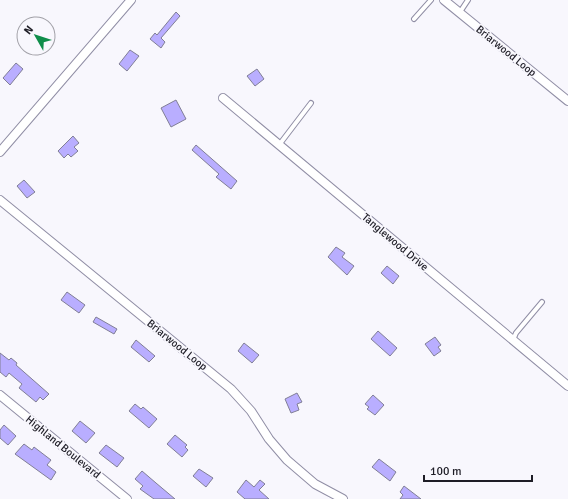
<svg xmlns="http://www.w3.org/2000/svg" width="568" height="499" font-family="Signika,sans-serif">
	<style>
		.building { fill: #b9aeff; stroke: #817f96 }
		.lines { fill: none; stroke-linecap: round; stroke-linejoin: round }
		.lane-casing { stroke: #908ea5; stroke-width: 6 }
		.street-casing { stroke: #908ea5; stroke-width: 10 }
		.lane { stroke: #fff; stroke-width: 4 }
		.street { stroke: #fff; stroke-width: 8 }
		.labels { text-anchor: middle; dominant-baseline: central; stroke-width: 3.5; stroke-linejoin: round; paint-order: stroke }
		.street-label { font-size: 11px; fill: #1e1d26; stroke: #f8f7fd }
	</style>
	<rect width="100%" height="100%" fill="#f8f7fd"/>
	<g class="building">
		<polygon points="176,12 180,16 161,38 165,42 161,48 150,39 155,33 157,35"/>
		<polygon points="130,50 139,56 127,71 119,64"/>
		<polygon points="16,63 23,69 10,85 3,78"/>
		<polygon points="257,69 264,79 255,86 247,76"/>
		<polygon points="176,100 186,119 171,127 161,108"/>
		<polygon points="73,136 79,143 74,147 78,151 71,157 68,154 64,158 58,151"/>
		<polygon points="196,145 237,181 231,189 216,177 219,174 192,150"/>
		<polygon points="24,180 35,192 27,198 17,186"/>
		<polygon points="336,247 345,253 342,257 354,266 347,275 328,257"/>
		<polygon points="387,266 399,276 393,284 381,273"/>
		<polygon points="67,292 85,305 79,313 61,300"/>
		<polygon points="96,317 117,329 114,334 93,322"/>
		<polygon points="378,331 397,348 390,356 371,339"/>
		<polygon points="435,337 441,345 438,347 441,351 434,356 425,344"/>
		<polygon points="136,340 155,356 149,362 131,347"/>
		<polygon points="244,343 259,355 252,363 238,351"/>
		<polygon points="0,353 9,360 11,358 17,363 16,365 49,394 43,400 40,397 36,402 19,388 22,384 9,373 6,377 0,372"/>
		<polygon points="297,393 302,402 297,404 299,410 291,413 285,399"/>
		<polygon points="373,395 384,405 375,415 367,409 369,407 365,404"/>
		<polygon points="135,404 141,409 143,407 157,419 149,428 129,411"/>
		<polygon points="80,421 95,433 86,443 72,431"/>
		<polygon points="4,425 16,436 8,445 0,438 0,430"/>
		<polygon points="175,435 187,445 185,447 188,450 182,457 167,444"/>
		<polygon points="24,444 32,450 34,447 51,460 47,465 56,472 51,480 15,454"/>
		<polygon points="106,445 124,458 117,467 99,453"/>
		<polygon points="379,459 396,472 390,481 372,467"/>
		<polygon points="199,469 213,478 206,487 193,476"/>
		<polygon points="142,471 156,483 175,499 154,499 140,489 143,486 135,479"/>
		<polygon points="246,480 254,487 260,480 265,484 259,490 269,499 245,499 237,492"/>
		<polygon points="404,486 421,499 400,499 403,495 400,492"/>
	</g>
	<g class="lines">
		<g class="lane-casing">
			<g id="lane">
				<polyline points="460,12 468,0"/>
				<polyline points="414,19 431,0"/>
				<polyline points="279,145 311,103"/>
				<polyline points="513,340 516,333 542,302"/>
			</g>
		</g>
		<g class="street-casing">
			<g id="street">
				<polyline points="444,0 568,101"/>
				<polyline points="223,98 568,386"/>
				<polyline points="0,152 131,0"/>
				<polyline points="0,200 231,389 251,411 269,439 287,460 315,484 343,499"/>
				<polyline points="0,395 127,499"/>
			</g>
		</g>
		<use href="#lane" class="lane"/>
		<use href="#street" class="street"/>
	</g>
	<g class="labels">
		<g class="street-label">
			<text transform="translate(506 51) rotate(39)">Briarwood Loop</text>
			<text transform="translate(395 242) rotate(40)">Tanglewood Drive</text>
			<text transform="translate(177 345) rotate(39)">Briarwood Loop</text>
			<text transform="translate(63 447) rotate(39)">Highland Boulevard</text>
		</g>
	</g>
	<g transform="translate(36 36) rotate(309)"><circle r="19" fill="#f8f7fd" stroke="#a1a0a7"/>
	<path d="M0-3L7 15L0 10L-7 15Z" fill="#0f8d4a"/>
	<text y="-6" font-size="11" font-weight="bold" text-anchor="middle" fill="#1e1d26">N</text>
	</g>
	<path d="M424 475v6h108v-6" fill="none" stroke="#1e1d26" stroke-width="2"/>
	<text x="430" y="475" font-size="12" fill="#1e1d26" stroke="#f8f7fd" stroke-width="3" paint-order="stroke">100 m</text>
</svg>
